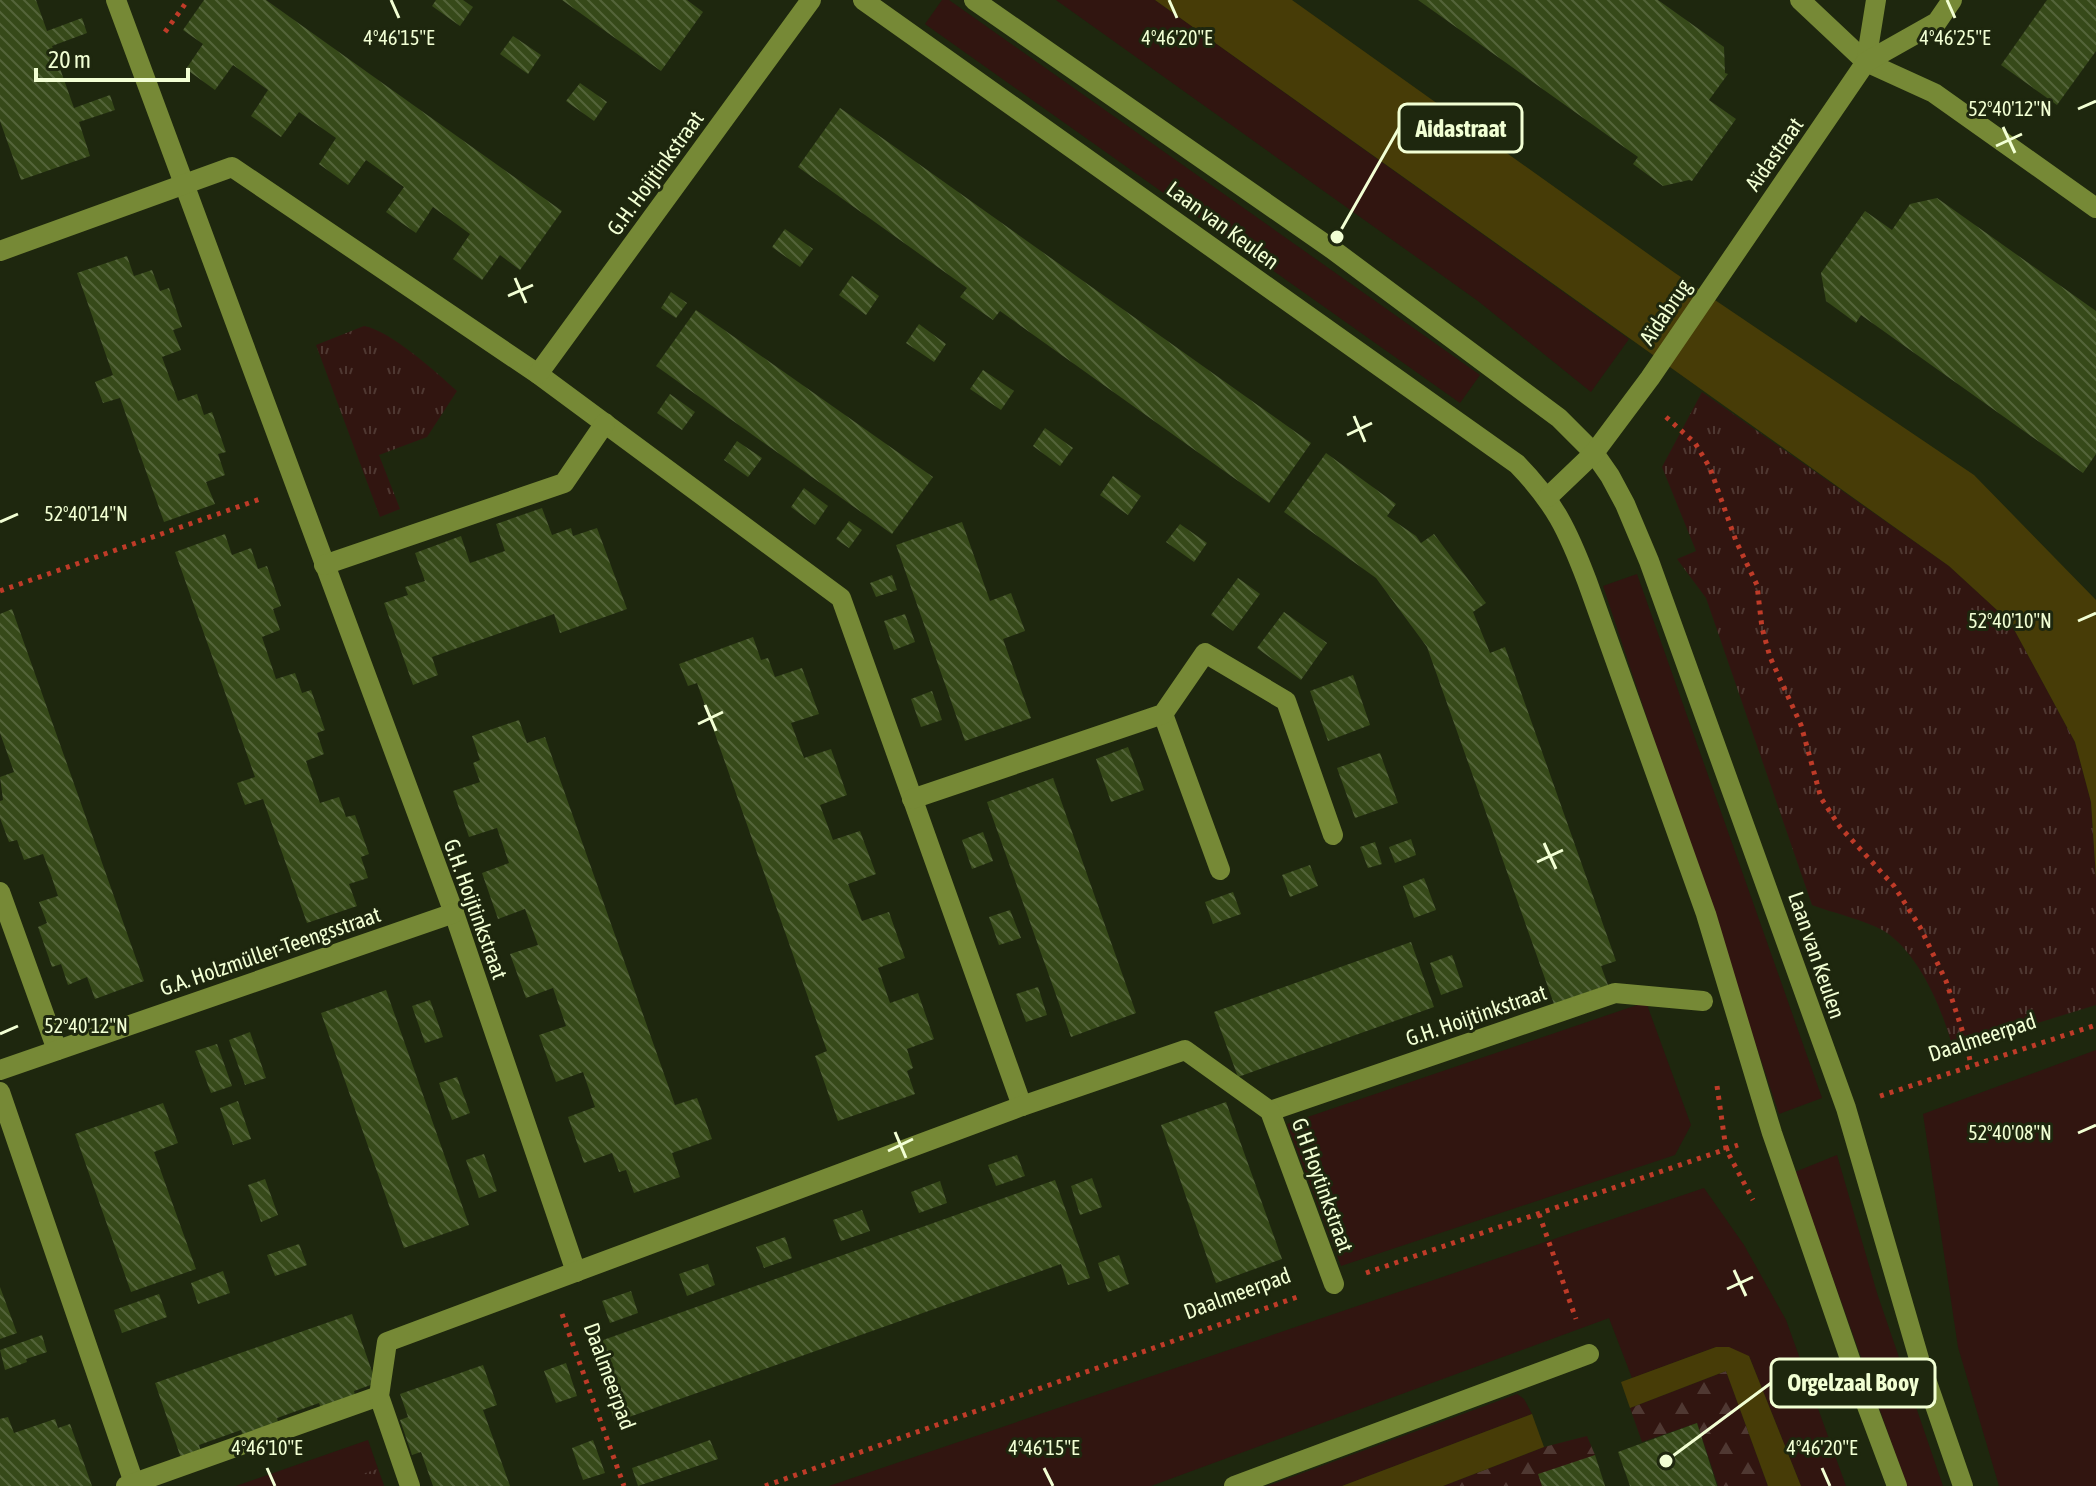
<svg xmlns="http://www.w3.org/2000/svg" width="2096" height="1486" font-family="'Asap Condensed',sans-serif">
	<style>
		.green { fill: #311510 }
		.forest { fill: url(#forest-firs) }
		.park { fill: url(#park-tufts) }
		.water { fill: #473c07 }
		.building { fill: url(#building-back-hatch) }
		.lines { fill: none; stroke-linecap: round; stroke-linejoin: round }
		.path { stroke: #bf3b28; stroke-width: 5; stroke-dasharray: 4 6; stroke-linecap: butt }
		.minor { stroke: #768936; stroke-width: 20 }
		.ticks { fill: none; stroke: #f2ffd4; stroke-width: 3 }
		.labels { text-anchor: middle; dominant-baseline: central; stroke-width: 6; stroke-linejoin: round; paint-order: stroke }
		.street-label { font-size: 22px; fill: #f2ffd4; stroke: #1e270e }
		.ticks-label { font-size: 20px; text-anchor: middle; fill: #f2ffd4; stroke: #1e270e; stroke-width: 6; stroke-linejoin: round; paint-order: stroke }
		.leader { fill: none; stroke: #f2ffd4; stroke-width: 3 }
		.callout-dot { fill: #f2ffd4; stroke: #1e270e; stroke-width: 3 }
		.callout { fill: #1e270e; stroke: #f2ffd4; stroke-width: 3 }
		.callout-label { font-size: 24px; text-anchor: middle; font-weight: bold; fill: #f2ffd4 }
	</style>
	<defs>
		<pattern id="forest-firs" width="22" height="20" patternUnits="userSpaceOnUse" patternTransform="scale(2)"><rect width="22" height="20" fill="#311510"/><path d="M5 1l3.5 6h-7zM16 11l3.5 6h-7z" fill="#4f3832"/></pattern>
		<pattern id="park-tufts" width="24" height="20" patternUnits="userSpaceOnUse" patternTransform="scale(2)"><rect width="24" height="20" fill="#311510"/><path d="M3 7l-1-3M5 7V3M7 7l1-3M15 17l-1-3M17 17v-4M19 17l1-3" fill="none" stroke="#4f3832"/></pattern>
		<pattern id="building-back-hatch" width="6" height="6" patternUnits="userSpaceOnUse" patternTransform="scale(2)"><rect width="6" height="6" fill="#364919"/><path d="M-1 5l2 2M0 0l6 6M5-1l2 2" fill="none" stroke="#54643a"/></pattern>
	</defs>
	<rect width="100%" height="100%" fill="#1e270e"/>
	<g class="green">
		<polygon points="942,0 949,0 1480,375 1460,403 925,24"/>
		<polygon points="1056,0 1155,0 1629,339 1591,392 1478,301"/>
		<polygon points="1637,574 1822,1098 1779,1114 1603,586"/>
		<polygon points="1646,1002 1691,1125 1675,1155 1341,1266 1287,1124"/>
		<polygon points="2096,1050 2096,1486 1999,1486 1958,1347 1923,1114"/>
		<polygon points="1837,1155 1877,1293 1943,1486 1907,1486 1795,1172"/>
		<polygon points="1704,1188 1744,1245 1786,1320 1846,1486 1801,1486 1749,1356 1716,1347 1632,1378 1609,1318 1151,1486 829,1486"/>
		<polygon points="1517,1394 1524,1399 1532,1414 1342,1486 1267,1486"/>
		<polygon points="368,1440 384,1486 236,1486"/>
	</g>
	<g class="forest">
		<polygon points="1726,1371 1768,1486 1718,1486 1697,1423 1642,1442 1630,1408"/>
		<polygon points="1587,1436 1595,1455 1542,1486 1443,1486 1544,1447"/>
	</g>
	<g class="park">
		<path d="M364 326C391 331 436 372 457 391L427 437 379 455 400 509 380 517 316 345Z"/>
		<path d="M1702 392 1949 566 2010 622 2075 742 2091 802 2096 878V1005L1953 1049C1943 1010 1919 953 1884 931 1865 920 1833 913 1812 905L1706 598 1677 559 1696 551 1662 467Z"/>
		<polygon points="378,1469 384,1486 323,1486"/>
	</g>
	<g class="water">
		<polygon points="1155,0 1292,0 1675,273 1974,475 2096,600 2096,878 2091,802 2075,742 2010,622 1949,566"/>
		<polygon points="1716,1347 1729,1347 1749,1356 1801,1486 1768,1486 1726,1371 1630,1408 1621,1382"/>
		<polygon points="1532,1414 1544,1447 1443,1486 1342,1486"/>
	</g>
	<g class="building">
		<polygon points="0,0 36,0 47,31 82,18 87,33 52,46 74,108 110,95 115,110 79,122 90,156 21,180 0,121"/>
		<polygon points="204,0 266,0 562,211 520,270 500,255 482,280 453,259 470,234 433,207 416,233 386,212 404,187 366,160 348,185 319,164 336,138 299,112 281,137 251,116 268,90 233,65 215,90 186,69 203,44 183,30"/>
		<polygon points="436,0 463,0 473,7 460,26 432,6"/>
		<polygon points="562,0 687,0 703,12 661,71"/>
		<polygon points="1418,0 1658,0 1724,47 1725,73 1728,74 1709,100 1736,119 1692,181 1689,180 1663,186 1633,164 1638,157"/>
		<polygon points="2096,0 2096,51 2057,105 2001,65 2047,0"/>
		<polygon points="513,36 541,55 528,74 500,54"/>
		<polygon points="580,83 607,102 594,121 566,101"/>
		<polygon points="840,108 1311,443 1269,503 1000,311 993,320 960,297 967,288 798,167"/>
		<polygon points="1937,198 2096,311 2096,454 2083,473 1861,315 1856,323 1826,301 1821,273 1865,211 1892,230 1910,204"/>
		<polygon points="785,229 813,249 800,267 772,247"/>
		<polygon points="127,256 134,276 152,270 160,291 169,288 182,327 173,330 181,350 162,357 178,401 197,394 204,415 212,412 226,452 218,454 225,475 206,482 215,504 164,522 120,398 103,403 95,382 113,375 77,273"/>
		<polygon points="852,276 879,296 866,315 839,295"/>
		<polygon points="671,292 687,303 676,318 661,308"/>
		<polygon points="696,310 933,477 892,534 656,366"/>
		<polygon points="919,324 946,344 934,362 906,343"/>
		<polygon points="983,370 1014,391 1001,410 970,389"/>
		<polygon points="670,394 695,412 682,430 657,413"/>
		<polygon points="1045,428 1073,448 1060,466 1033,446"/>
		<polygon points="737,441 762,458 748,477 724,460"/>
		<polygon points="1326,453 1396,504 1387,516 1416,536 1421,543 1434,534 1486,603 1473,612 1490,653 1505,647 1616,961 1601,966 1608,985 1554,1004 1427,647 1376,578 1284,512"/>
		<polygon points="1113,476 1141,496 1128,515 1100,495"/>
		<polygon points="804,488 828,506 815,525 791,507"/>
		<polygon points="542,508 552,535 571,528 573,536 597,528 627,609 560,633 554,614 432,657 438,675 413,685 384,603 408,595 405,587 425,581 415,553 461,536 470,563 505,551 496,524"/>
		<polygon points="849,521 862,530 849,548 836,539"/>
		<polygon points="962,522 990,601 1011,593 1025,631 1003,639 1031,718 965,741 896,545"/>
		<polygon points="1180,524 1207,543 1194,562 1166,542"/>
		<polygon points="225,534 232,555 251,548 258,569 267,566 281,606 273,609 280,630 262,637 276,679 295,673 302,693 311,690 325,730 317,733 324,754 306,761 320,803 339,797 346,817 355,815 369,854 361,857 368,878 349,884 357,906 307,923 263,799 245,805 237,783 255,777 175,552"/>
		<polygon points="892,575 897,590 876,597 870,583"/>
		<polygon points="1238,578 1260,594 1233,631 1211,615"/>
		<polygon points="12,609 144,981 95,999 87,977 68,985 61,964 52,967 38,927 47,923 39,902 58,896 51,875 43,854 24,860 17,840 9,842 0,818 0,801 3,800 0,777 14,772 0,733 0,614"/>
		<polygon points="1284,612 1327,643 1301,680 1257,648"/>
		<polygon points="905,614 915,642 894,650 884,621"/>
		<polygon points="753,637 761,660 768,658 775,677 802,668 819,714 791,723 804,758 831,749 847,795 820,805 833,840 860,831 876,874 848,884 855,902 862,921 889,912 905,958 878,968 890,1003 918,993 934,1039 907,1049 913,1068 907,1071 915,1094 838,1121 815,1056 827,1051 697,683 688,686 679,664"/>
		<polygon points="1353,675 1370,725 1328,741 1310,691"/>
		<polygon points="932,691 942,720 921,727 911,699"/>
		<polygon points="519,720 527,743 545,737 675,1105 697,1098 712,1139 672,1153 680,1177 634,1193 626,1170 619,1172 612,1153 584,1163 568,1117 595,1107 583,1072 556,1082 539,1035 566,1026 553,988 526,998 510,954 538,945 525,909 498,919 482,873 509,863 497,828 469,837 453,791 480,782 473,763 480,760 472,736"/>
		<polygon points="1128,747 1144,790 1111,802 1096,759"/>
		<polygon points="1380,753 1398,803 1355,818 1337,768"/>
		<polygon points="1053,778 1136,1013 1071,1037 987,802"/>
		<polygon points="983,832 993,861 972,869 962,840"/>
		<polygon points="1411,839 1416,855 1395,863 1389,847"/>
		<polygon points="1375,842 1382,864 1368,868 1360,847"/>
		<polygon points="1310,865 1318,886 1290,897 1282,875"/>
		<polygon points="1424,878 1436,910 1414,918 1403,886"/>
		<polygon points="1233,892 1241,914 1213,924 1205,902"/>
		<polygon points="1010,910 1021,938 999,945 989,917"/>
		<polygon points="1411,942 1434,1007 1238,1077 1214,1012"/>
		<polygon points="1452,955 1463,987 1441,995 1430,963"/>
		<polygon points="1038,987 1047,1015 1026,1022 1016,994"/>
		<polygon points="386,990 469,1225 404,1248 321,1013"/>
		<polygon points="430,1000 443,1037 425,1043 412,1006"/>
		<polygon points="250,1032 266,1078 245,1085 229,1040"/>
		<polygon points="217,1044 232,1086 211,1093 195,1051"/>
		<polygon points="457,1077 470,1113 452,1120 439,1083"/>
		<polygon points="238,1101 251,1139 233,1145 220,1108"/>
		<polygon points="1226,1102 1282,1259 1216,1283 1161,1125"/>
		<polygon points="163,1103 178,1143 154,1152 196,1269 131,1292 75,1134"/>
		<polygon points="484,1154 497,1191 479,1198 466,1160"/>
		<polygon points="1017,1155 1025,1176 996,1186 988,1165"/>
		<polygon points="1092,1178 1102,1207 1080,1215 1071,1186"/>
		<polygon points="265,1179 278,1215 261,1222 248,1185"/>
		<polygon points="1055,1180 1090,1278 1068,1285 1061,1264 615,1422 589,1345"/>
		<polygon points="940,1181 947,1203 919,1213 911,1192"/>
		<polygon points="862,1210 870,1231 841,1241 833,1220"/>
		<polygon points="785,1237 792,1258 764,1268 756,1247"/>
		<polygon points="299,1244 307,1265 275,1276 267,1255"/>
		<polygon points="1119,1255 1129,1284 1108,1292 1098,1263"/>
		<polygon points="708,1264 715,1285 687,1296 679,1274"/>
		<polygon points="223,1271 230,1293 198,1304 191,1283"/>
		<polygon points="0,1287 17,1333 0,1339"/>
		<polygon points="631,1291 638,1313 610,1323 602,1301"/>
		<polygon points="159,1294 167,1317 122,1333 114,1310"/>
		<polygon points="352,1314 376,1383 354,1391 356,1399 322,1411 319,1403 277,1418 279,1426 244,1439 241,1430 199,1445 202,1454 182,1461 155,1383"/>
		<polygon points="42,1335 47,1352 26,1359 27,1362 5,1370 0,1350"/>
		<polygon points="566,1363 577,1396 556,1403 544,1371"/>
		<polygon points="483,1365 497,1405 483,1410 510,1486 433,1486 421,1452 412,1455 400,1420 408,1417 400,1394"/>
		<polygon points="8,1417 14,1433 55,1419 58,1428 70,1424 92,1486 0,1486 0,1419"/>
		<polygon points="1697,1423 1717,1486 1630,1486 1618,1452"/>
		<polygon points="593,1440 605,1473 583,1480 572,1448"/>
		<polygon points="710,1440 718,1459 638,1486 632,1468"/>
		<polygon points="1595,1455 1605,1486 1542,1486 1538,1474"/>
	</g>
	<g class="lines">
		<g class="path">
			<polyline points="165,32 188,0"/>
			<polyline points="1666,417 1695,443 1710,468 1736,541 1757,585 1762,628 1770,657 1801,725 1821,798 1840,827 1894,886 1920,927 1946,981 1967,1045 1971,1066"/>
			<polyline points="0,591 263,498"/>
			<polyline points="1717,1086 1726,1149 1753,1200"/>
			<polyline points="1880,1096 2096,1025"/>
			<polyline points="1539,1214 1576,1319"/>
			<polyline points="1366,1273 1738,1145"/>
			<polyline points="562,1314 624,1486"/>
			<polyline points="765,1486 1300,1296"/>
		</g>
		<g class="minor">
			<polyline points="116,0 454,913 576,1272"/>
			<path d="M863 0 1517 464C1555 503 1568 531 1587 581L1706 914 1772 1133 1858 1382 1897 1486"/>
			<polyline points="974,0 1332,249 1559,418 1594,453 1610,476 1625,504 1649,561 1846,1108 1920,1362 1963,1486"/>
			<polyline points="1800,0 1866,62 1934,93 2096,208"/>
			<polyline points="1866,62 1876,0"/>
			<polyline points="0,251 232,167 538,374 841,598 1022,1106"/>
			<polyline points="538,374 811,0"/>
			<polyline points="1548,497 1594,453 1650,378 1866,62 1937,22 1952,0"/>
			<polyline points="324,565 564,483 605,423"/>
			<polyline points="1163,714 1220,870"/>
			<polyline points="912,799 1163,714 1205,653 1286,701 1333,835"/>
			<polyline points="0,892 57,1050"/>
			<polyline points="0,1070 454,913"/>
			<polyline points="0,1092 134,1483"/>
			<polyline points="1270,1111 1615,993 1703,1001"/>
			<polyline points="126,1486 379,1396"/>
			<polyline points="410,1486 379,1396 387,1342 1022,1106 1185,1050 1270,1111 1334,1284"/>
			<polyline points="1234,1486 1589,1354"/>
		</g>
	</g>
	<path class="ticks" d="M391 0 399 18M1169 0 1177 18M1947 0 1955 18M2078 109 2096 101M2003 127 2015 153M1996 146 2022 134M515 278 526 303M508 296 533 285M1354 416 1365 442M1347 435 1372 423M0 522 18 514M2078 621 2096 613M705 705 716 731M698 724 723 712M1544 843 1556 869M1537 862 1563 850M0 1034 18 1026M895 1132 906 1158M2078 1133 2096 1125M888 1151 913 1139M1734 1270 1746 1296M1727 1289 1753 1277M267 1468 275 1486M1044 1468 1053 1486M1822 1468 1830 1486"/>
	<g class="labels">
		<g class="street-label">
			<text transform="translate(1774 154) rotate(-55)">Aïdastraat</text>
			<text transform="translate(655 173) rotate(-54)">G.H. Hoijtinkstraat</text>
			<text transform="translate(1223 225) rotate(36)">Laan van Keulen</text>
			<text transform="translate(1665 312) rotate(-56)">Aïdabrug</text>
			<text transform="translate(476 909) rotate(70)">G.H. Hoijtinkstraat</text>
			<text transform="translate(270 951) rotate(-19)">G.A. Holzmüller-Teengsstraat</text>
			<text transform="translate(1817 955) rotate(71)">Laan van Keulen</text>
			<text transform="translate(1476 1015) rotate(-19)">G.H. Hoijtinkstraat</text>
			<text transform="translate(1982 1037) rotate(-18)">Daalmeerpad</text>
			<text transform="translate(1323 1185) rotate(70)">G H Hoytinkstraat</text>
			<text transform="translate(1237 1293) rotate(-20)">Daalmeerpad</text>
			<text transform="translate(610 1376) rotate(70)">Daalmeerpad</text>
		</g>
	</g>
	<g class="ticks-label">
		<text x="399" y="45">4°46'15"E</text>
		<text x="1955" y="45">4°46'25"E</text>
		<text x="1177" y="45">4°46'20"E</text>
		<text x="2010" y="116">52°40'12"N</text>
		<text x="86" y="521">52°40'14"N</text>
		<text x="2010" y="628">52°40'10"N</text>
		<text x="86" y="1033">52°40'12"N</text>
		<text x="2010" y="1140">52°40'08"N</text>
		<text x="267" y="1455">4°46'10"E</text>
		<text x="1044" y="1455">4°46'15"E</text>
		<text x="1822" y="1455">4°46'20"E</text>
	</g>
	<path class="leader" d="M1337 237L1399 128M1666 1461L1771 1383"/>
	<g class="callout-dot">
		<circle cx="1337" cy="237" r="8"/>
		<circle cx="1666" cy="1461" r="8"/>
	</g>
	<g class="callout">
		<rect x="1399" y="104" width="123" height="48" rx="8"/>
		<rect x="1771" y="1359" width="164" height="48" rx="8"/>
	</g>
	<g class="callout-label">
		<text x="1461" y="137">Aidastraat</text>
		<text x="1853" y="1391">Orgelzaal Booy</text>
	</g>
	<path d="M36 68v12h152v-12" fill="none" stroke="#f2ffd4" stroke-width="4"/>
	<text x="48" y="68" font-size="24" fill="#f2ffd4" stroke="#1e270e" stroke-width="6" paint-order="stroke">20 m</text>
</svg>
